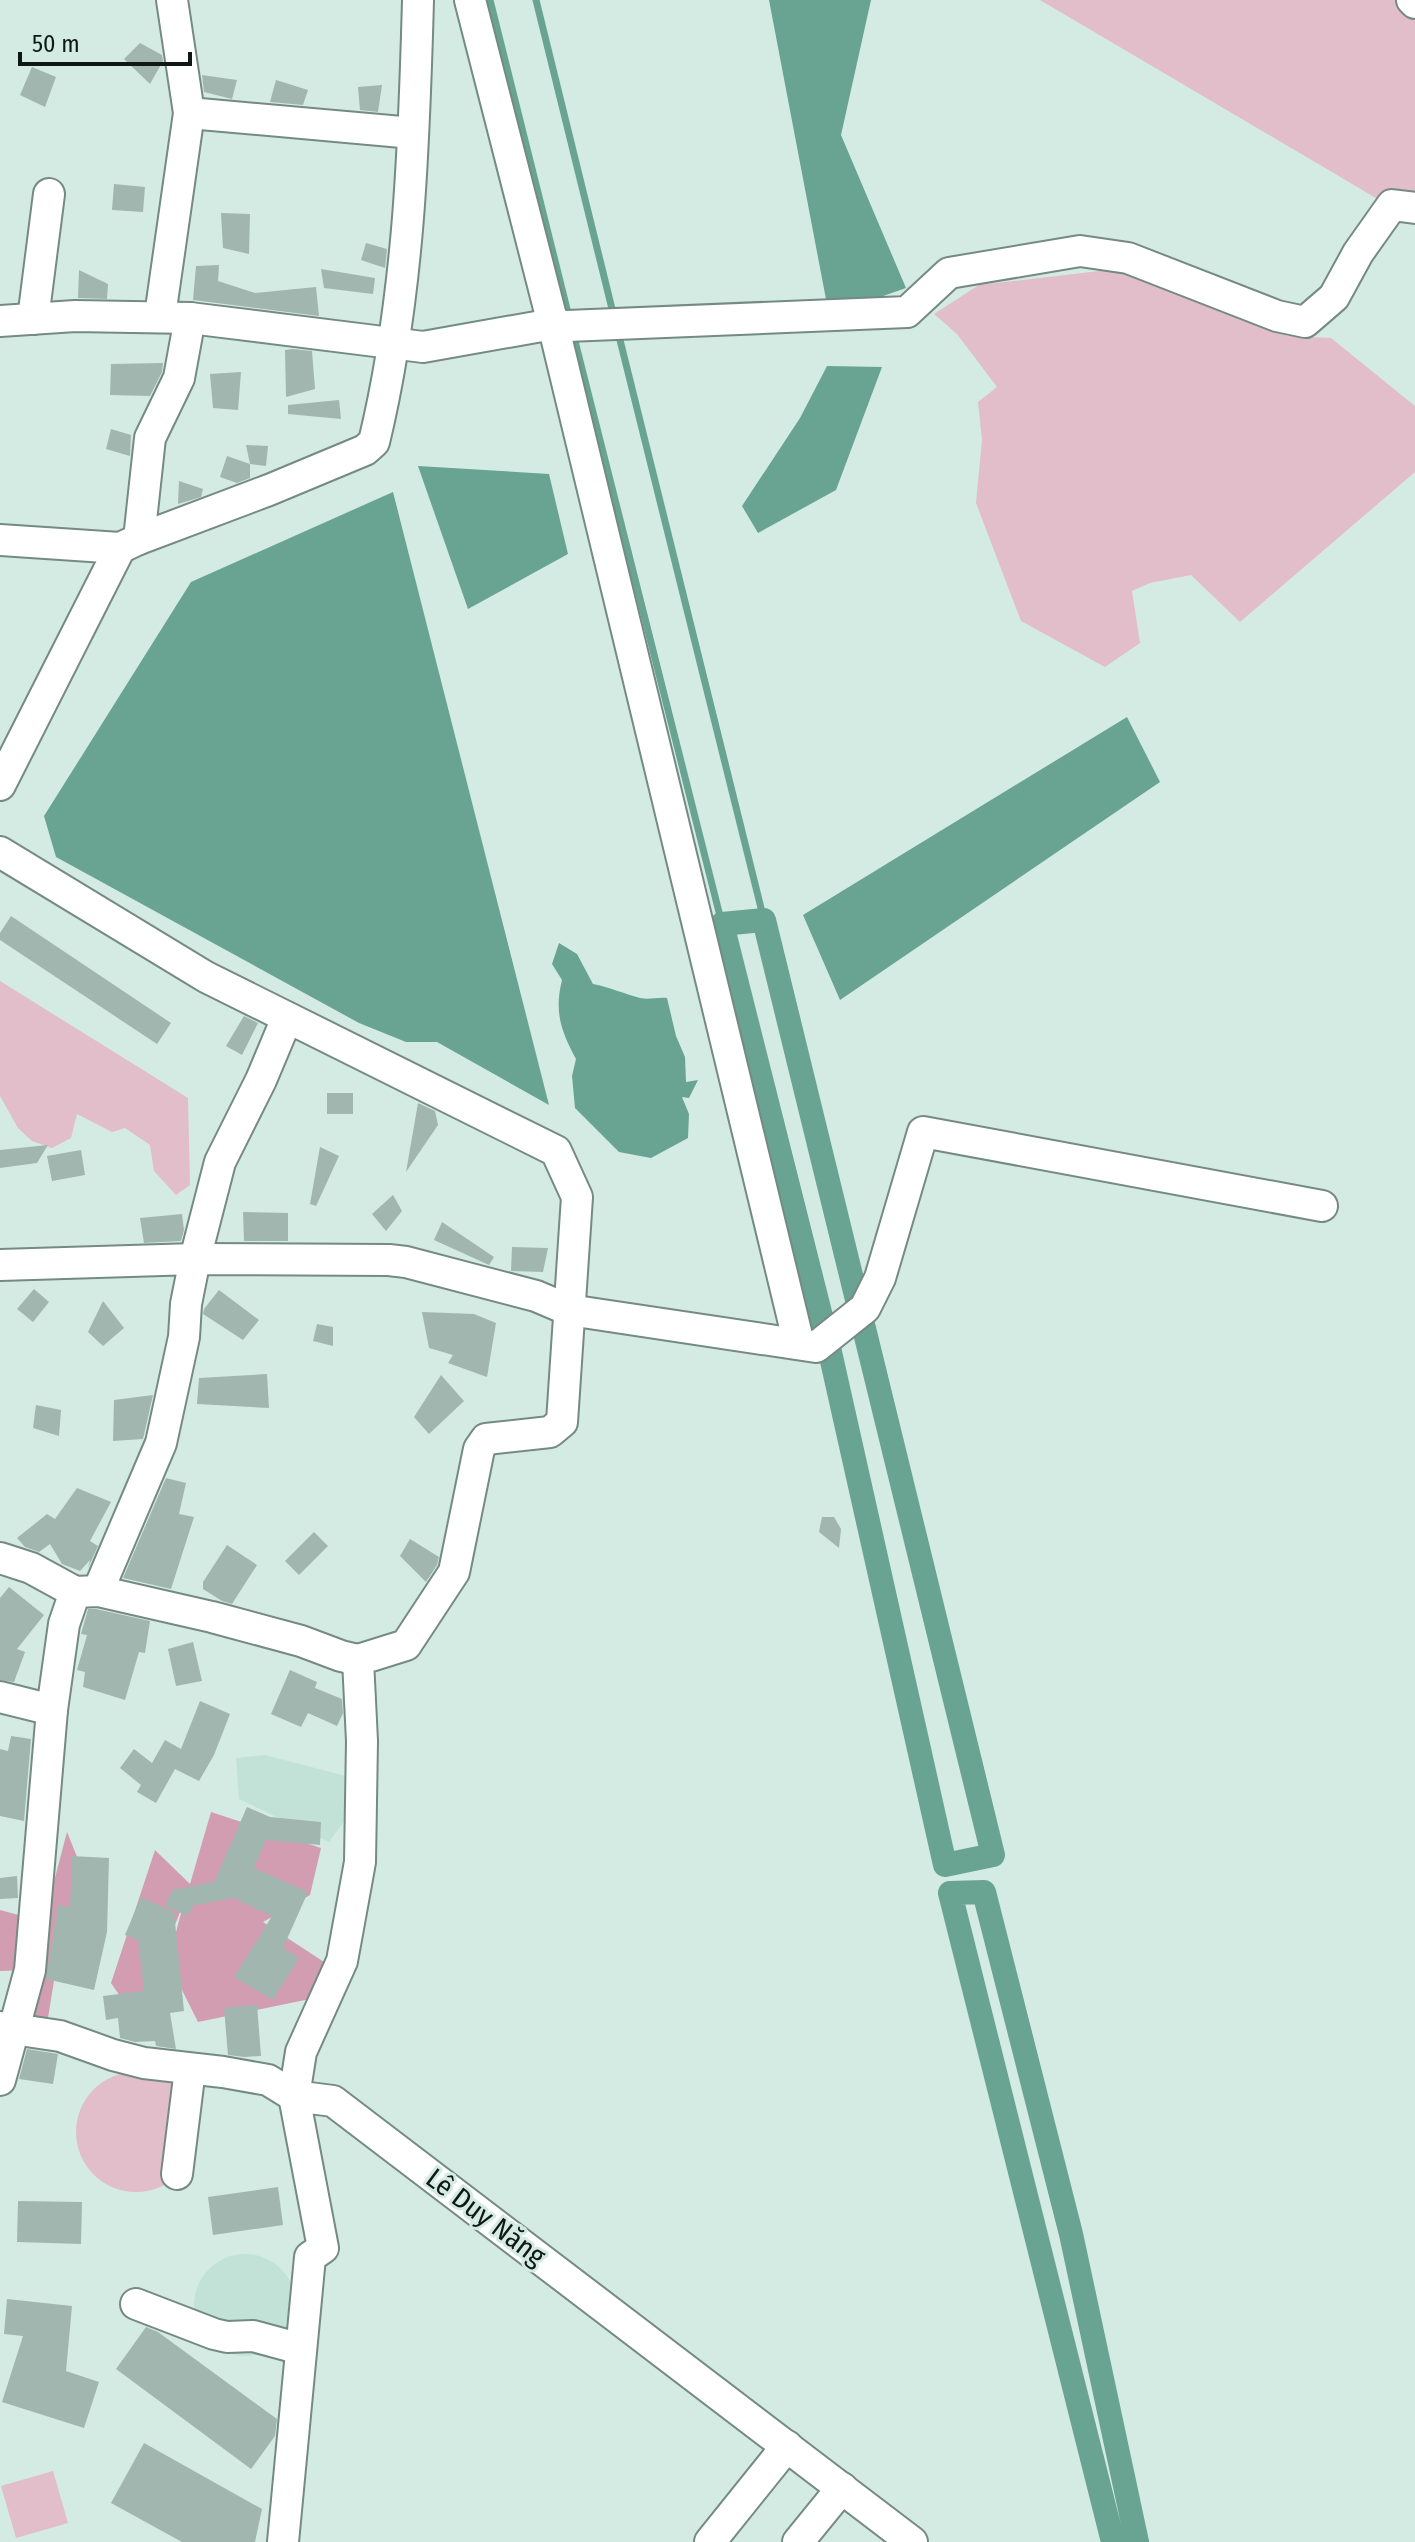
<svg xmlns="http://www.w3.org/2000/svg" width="1415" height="2542" font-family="'Fira Sans Condensed',sans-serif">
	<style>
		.built { fill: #c2e2d7 }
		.green { fill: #e2bdca }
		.forest { fill: #d29db0 }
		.water { fill: #69a391 }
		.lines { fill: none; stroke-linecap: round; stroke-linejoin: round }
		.stream { stroke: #69a391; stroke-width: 7 }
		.canal { stroke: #69a391; stroke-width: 24 }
		.building { fill: #a0b6af }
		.minor-casing { stroke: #748a82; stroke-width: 34 }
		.minor { stroke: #fff; stroke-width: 30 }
		.labels { text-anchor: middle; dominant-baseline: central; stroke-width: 6; stroke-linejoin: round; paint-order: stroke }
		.street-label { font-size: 28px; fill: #0f1815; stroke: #d4ebe3 }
	</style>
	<rect width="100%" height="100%" fill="#d4ebe3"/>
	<g class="built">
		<polygon points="265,1755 346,1776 353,1809 329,1842 239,1799 236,1758"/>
		<circle cx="245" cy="2305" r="51"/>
	</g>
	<g class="green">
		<polygon points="1040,0 1415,0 1415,221 1381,201"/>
		<polygon points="1125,268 1288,336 1331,338 1415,406 1415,472 1240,622 1191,575 1150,583 1132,591 1140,643 1105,667 1021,621 976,503 982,440 978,402 997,387 957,334 934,314 979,285"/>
		<polygon points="0,981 188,1098 190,1185 176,1195 154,1171 150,1145 125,1128 112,1132 77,1114 71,1138 52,1148 32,1141 18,1128 0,1096"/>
		<circle cx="136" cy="2132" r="60"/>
		<polygon points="53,2471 68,2523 16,2538 1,2486"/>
	</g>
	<g class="forest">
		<polygon points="211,1812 321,1848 310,1895 263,1922 324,1962 310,1999 198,2022 168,1962 184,1902 156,1973 135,2018 111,1983 155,1850 190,1884"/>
		<polygon points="67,1832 86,1879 61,1938 46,2030 15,2027 30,1970 0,1971 0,1910 30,1918 31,1969"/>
	</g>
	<g class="water">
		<polygon points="769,0 871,0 841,135 906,288 829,315"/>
		<polygon points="827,366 882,367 836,490 758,533 742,506 800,418"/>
		<polygon points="418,466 549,474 568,554 468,609"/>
		<polygon points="393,492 549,1105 437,1042 406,1042 359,1023 56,857 44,816 191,582"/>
		<polygon points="1127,717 1160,782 840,1000 803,915"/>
		<path d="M559 943 577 954 593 984C610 987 624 994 640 998 649 1000 658 997 667 998L676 1036 685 1057 686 1082 698 1080 689 1098 682 1097 689 1114 688 1138 651 1158 619 1152 575 1108 572 1076 576 1059C561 1031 554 1012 562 980L552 964Z"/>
	</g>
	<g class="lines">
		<g class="stream">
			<polyline points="490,0 569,317"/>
			<polyline points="536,0 614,317"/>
			<polyline points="618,332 764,920"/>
			<polyline points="573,333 722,924"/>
		</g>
		<g class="canal">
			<polygon points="764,920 993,1855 945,1865 830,1352 722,924"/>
			<polyline points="1113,2542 950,1893 984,1892 1071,2234 1137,2542"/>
		</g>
	</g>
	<g class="building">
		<polygon points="140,43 162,55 163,61 150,84 124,59"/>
		<polygon points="32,67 56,77 45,107 20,95"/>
		<polygon points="202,75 237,80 232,99 204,92"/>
		<polygon points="276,80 308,90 303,105 270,102"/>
		<polygon points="382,85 378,112 360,110 358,87"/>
		<polygon points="114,184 145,187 143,212 112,210"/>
		<polygon points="221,213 250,214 249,254 223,248"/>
		<polygon points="366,243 387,249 385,268 361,260"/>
		<polygon points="219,265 218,281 255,293 316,287 319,316 193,300 196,266"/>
		<polygon points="321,269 375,278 373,294 324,288"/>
		<polygon points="79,270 108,284 107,299 78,298"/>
		<polygon points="293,349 312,351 315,389 286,397 285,350"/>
		<polygon points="163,363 162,372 150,396 110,395 111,364"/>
		<polygon points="241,372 238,410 213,408 210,374"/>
		<polygon points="339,400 341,419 288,414 288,405"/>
		<polygon points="111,429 131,435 130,456 106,449"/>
		<polygon points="246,445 268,446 266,466 250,464"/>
		<polygon points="227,456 250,464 250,478 237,483 220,477"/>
		<polygon points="179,481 203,489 201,497 178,504"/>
		<polygon points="11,916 171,1023 157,1044 0,940 0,933"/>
		<polygon points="244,1016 258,1023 242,1055 226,1046"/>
		<rect x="327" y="1093" width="26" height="21"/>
		<polygon points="418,1103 435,1111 438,1125 406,1172"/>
		<polygon points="48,1145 37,1163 0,1168 0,1150"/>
		<polygon points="320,1147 339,1156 316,1206 310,1204"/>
		<polygon points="81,1150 85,1175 52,1181 47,1156"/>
		<polygon points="393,1195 402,1211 386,1231 372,1214"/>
		<polygon points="243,1212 288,1213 288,1241 244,1241"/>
		<polygon points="182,1214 184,1230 181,1241 144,1243 140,1218"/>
		<polygon points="442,1222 494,1257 489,1265 434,1240"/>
		<polygon points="512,1247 548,1248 543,1272 511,1271"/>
		<polygon points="34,1289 49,1302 33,1322 17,1309"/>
		<polygon points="219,1290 259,1320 243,1340 203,1314 204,1309"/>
		<polygon points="103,1301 124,1328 103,1346 88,1332"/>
		<polygon points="422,1312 474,1314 496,1323 487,1377 448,1363 453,1355 429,1348"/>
		<polygon points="317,1324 333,1327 333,1346 313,1341"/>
		<polygon points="267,1374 269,1408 197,1404 199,1378"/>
		<polygon points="441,1375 464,1401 429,1434 414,1417"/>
		<polygon points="153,1395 143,1439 113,1441 114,1400"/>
		<polygon points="36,1405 61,1410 59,1436 33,1428"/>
		<polygon points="166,1478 186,1483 179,1514 194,1517 171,1589 123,1578"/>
		<polygon points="77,1488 111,1502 90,1541 98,1546 88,1568 90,1560 80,1571 62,1564 50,1544 39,1552 25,1547 17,1538 47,1514 55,1519"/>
		<polygon points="822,1517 834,1517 841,1529 839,1548 819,1532"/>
		<polygon points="314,1532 328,1546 299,1575 285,1561"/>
		<polygon points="410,1539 439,1557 437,1565 426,1582 400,1556"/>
		<polygon points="227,1545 257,1565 232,1604 222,1601 203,1589 203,1582"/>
		<polygon points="9,1587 44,1615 17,1649 25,1652 14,1682 0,1680 0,1598"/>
		<polygon points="88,1609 96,1609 150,1621 145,1653 139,1652 125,1700 83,1687 85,1672 77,1670 87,1635 81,1634"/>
		<polygon points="193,1642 202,1681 176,1686 168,1649"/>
		<polygon points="290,1670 317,1682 315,1688 342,1699 343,1713 337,1726 308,1713 301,1727 271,1714"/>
		<polygon points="200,1701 230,1714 214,1755 199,1781 175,1769 156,1803 137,1792 141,1785 120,1768 134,1749 152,1763 165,1740 181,1749"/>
		<polygon points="11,1736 31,1739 24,1821 0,1816 0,1749 8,1751"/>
		<polygon points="247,1807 270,1817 321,1822 320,1845 266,1840 254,1868 308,1892 283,1948 299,1958 273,2000 234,1977 272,1916 233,1898 192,1906 188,1916 165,1906 172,1890 214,1882"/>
		<polygon points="72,1856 109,1858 107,1932 94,1990 46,1979 58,1905 70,1908"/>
		<polygon points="17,1876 18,1898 0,1899 0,1878"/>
		<polygon points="141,1897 174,1912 184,2011 170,2013 176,2049 156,2046 155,2041 135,2042 120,2038 118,2018 106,2020 103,1996 144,1991 138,1940 125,1935"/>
		<polygon points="257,2005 261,2056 244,2057 228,2055 224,2008"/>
		<polygon points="27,2049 58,2054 53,2084 19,2079"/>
		<polygon points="278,2187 283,2225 213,2235 208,2197"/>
		<polygon points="18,2201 82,2202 81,2244 17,2242"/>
		<polygon points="7,2299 72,2306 66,2371 99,2382 84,2428 2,2402 23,2336 4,2334"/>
		<polygon points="146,2327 158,2332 277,2419 275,2436 251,2469 116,2369"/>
		<polygon points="144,2443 262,2509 255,2542 182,2542 111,2503"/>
	</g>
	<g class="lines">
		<g class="minor-casing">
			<g id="minor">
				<polyline points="470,0 553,324 799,1344"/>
				<polyline points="1412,0 1415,3"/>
				<polyline points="189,113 413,133"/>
				<polyline points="160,316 189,113 172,0"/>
				<polyline points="33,319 49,194"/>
				<polyline points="0,321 75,316 190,318 423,347 553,324 567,326 907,312 949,273 1080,251 1128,258 1277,316 1305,322 1334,297 1358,253 1392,205 1415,208"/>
				<path d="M139 539 269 490 365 450 374 442C409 297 414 148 418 0"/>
				<polyline points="0,540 120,548"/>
				<polyline points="0,785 120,548 139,539 150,438 179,378 190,318"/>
				<polyline points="0,852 206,977 556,1151 577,1197 562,1422 550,1432 486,1439 479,1449 454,1572 406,1645 358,1660 362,1741 360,1862 342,1961 301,2052 294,2096 323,2248 310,2257 283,2542"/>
				<polyline points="0,1265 195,1259 389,1260 406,1262 536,1296 569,1310 816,1347 865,1308 880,1278 923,1132 1322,1206"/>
				<polyline points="0,1558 31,1568 75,1592 98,1591 212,1617 301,1641 341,1656 358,1660"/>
				<polyline points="98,1591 161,1443 184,1337 186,1304 195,1259 220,1162 261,1080 287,1018"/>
				<polyline points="0,1697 52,1710"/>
				<polyline points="0,2027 60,2036 113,2055 144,2063 223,2072 268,2080 294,2096 333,2101 912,2542"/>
				<polyline points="0,2080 30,1970 52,1710 64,1624 75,1592"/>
				<polyline points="177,2174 190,2069"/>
				<polyline points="136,2304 214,2334 227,2337 253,2336 301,2349"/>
				<polyline points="710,2542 787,2446"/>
				<polyline points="798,2542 842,2488"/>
			</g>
		</g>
		<use href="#minor" class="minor"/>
	</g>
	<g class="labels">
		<g class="street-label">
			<text transform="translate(486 2217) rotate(37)">Lê Duy Năng</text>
		</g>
	</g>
	<path d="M20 52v12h170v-12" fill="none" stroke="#0f1815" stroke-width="4"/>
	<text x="32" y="52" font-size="24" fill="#0f1815" stroke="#d4ebe3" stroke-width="6" paint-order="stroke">50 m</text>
</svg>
